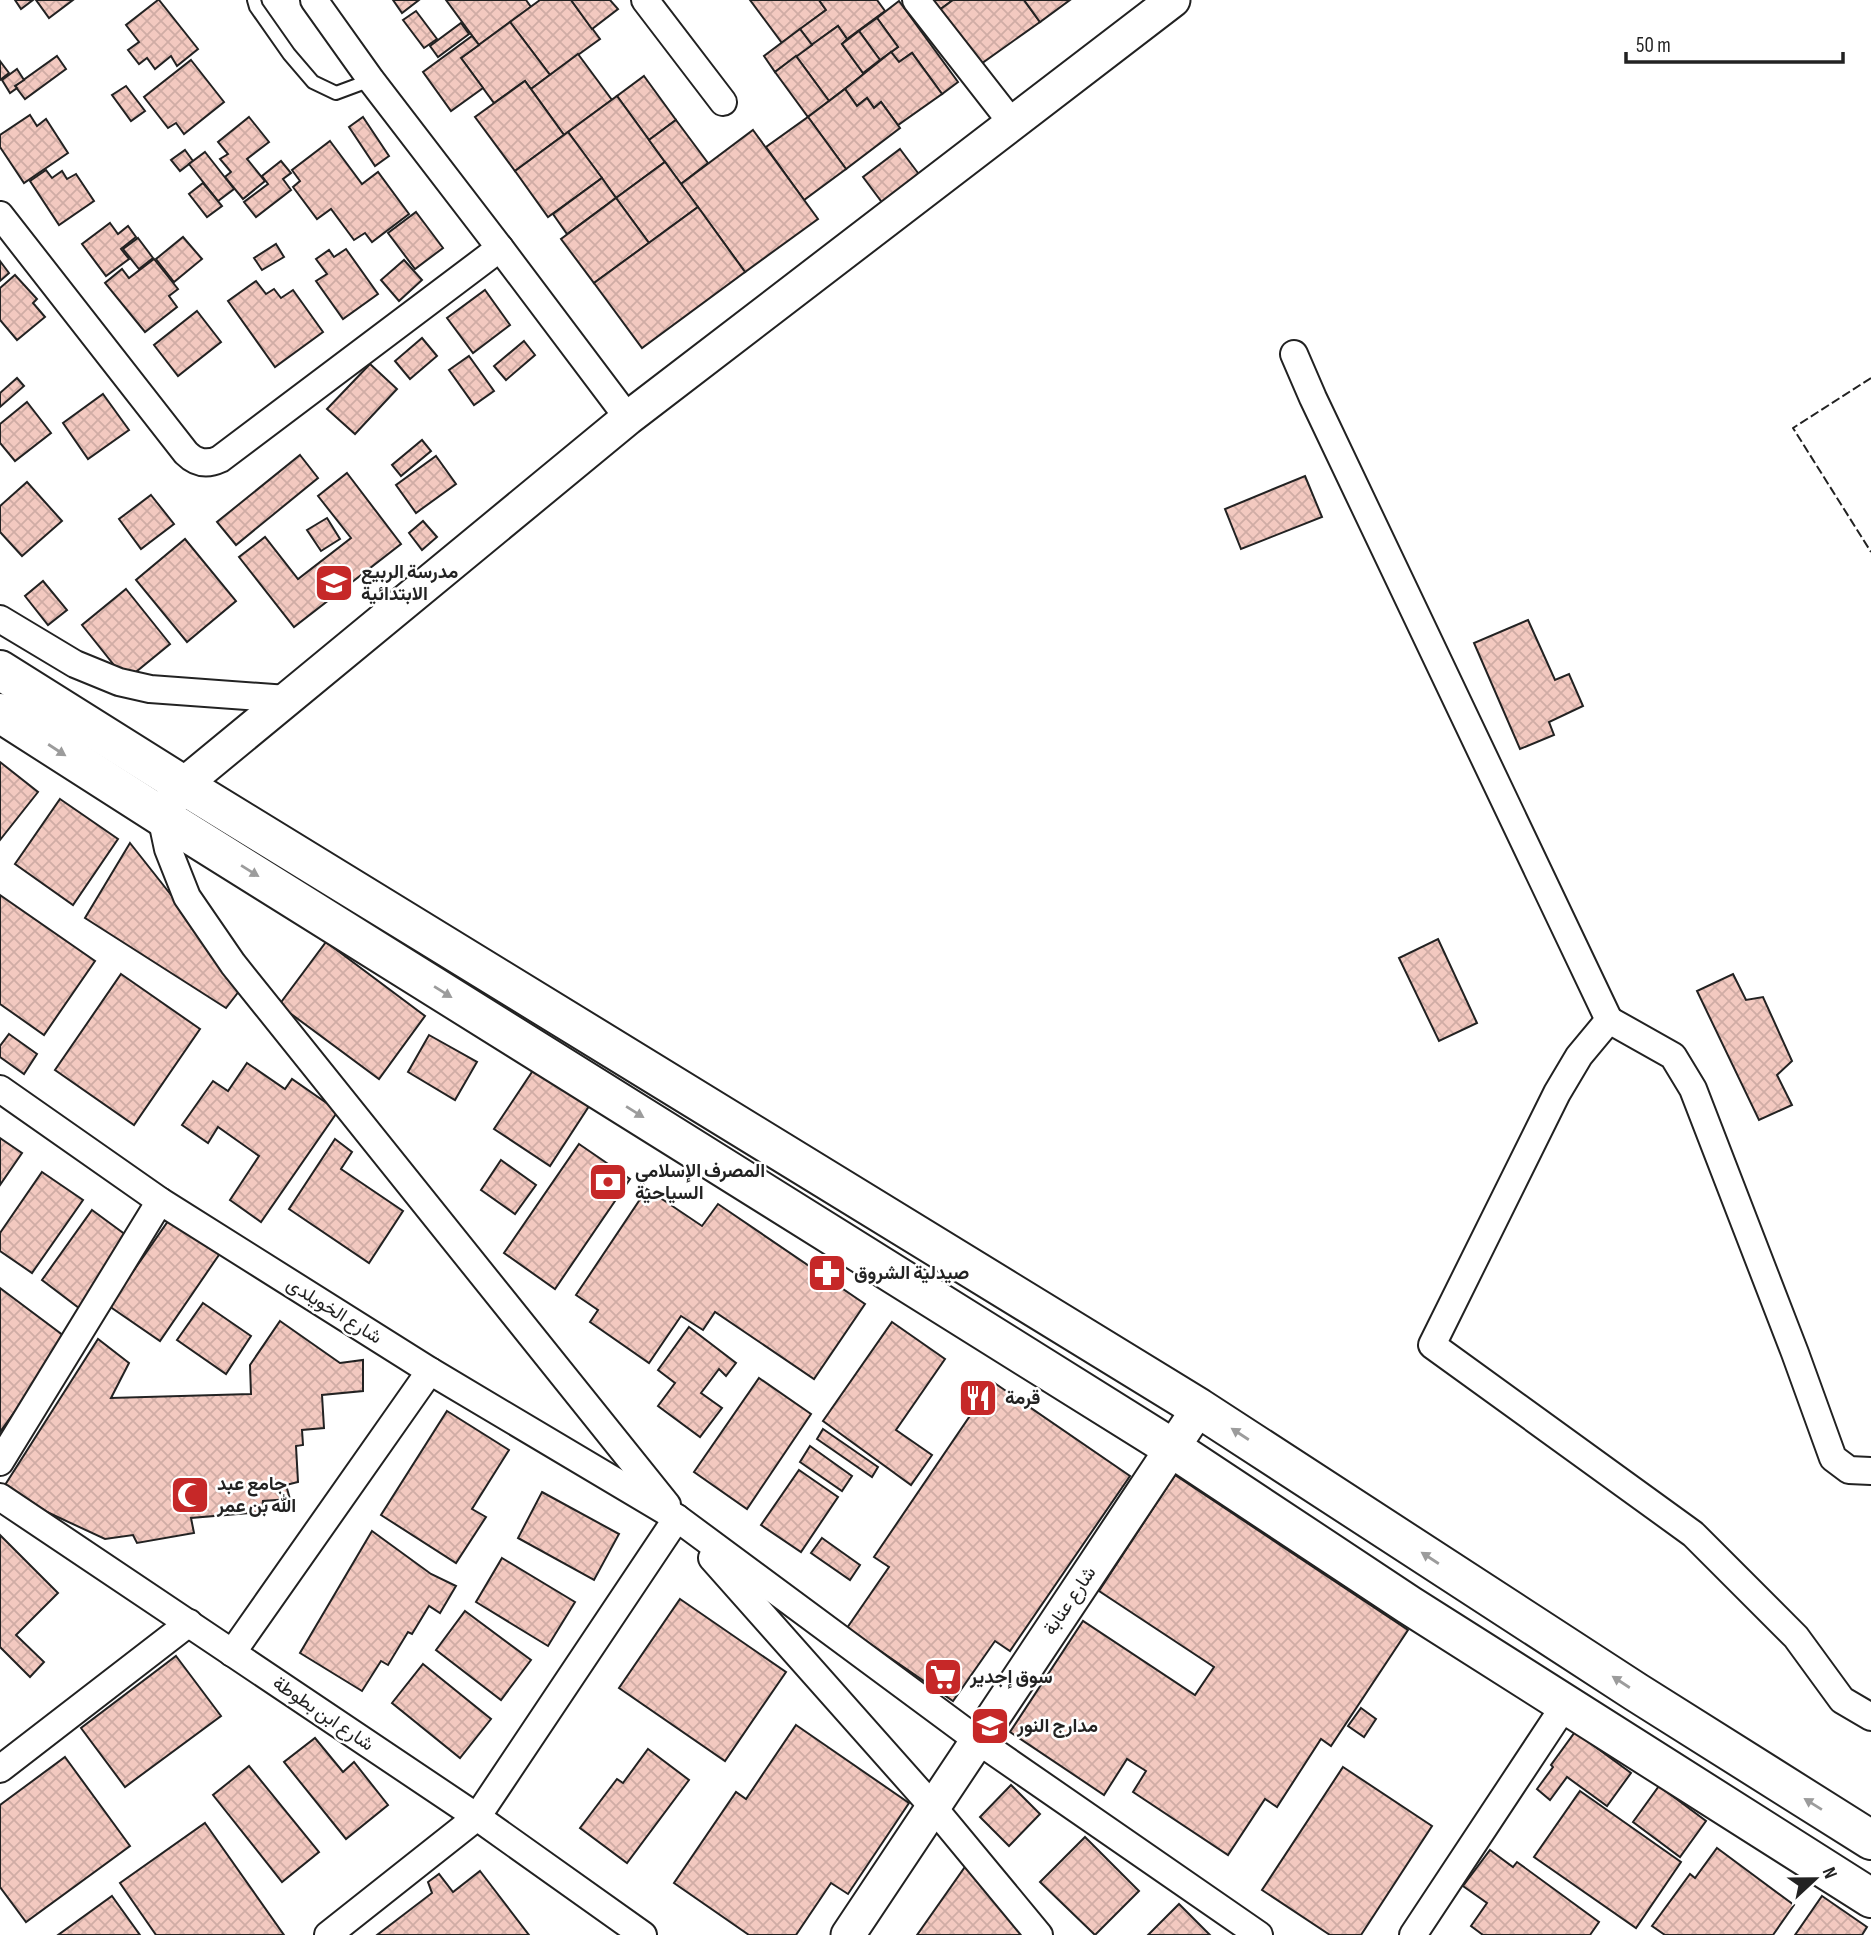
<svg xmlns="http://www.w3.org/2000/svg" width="1871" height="1935" font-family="'Sofia Sans Condensed',Vazirmatn,sans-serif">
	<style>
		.building { fill: url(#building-cross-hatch); stroke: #222; stroke-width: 2 }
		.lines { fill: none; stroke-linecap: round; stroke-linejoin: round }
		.service-casing { stroke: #222; stroke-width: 16 }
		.minor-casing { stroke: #222; stroke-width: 30 }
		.tertiary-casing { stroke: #222; stroke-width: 37 }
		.primary-casing { stroke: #222; stroke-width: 42 }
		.service { stroke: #fff; stroke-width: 12 }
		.minor { stroke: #fff; stroke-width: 26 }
		.tertiary { stroke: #fff; stroke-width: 33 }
		.primary { stroke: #fff; stroke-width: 38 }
		.fence { stroke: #222; stroke-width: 2; stroke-dasharray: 9 3.5; stroke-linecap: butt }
		.oneway { fill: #9c9c9c }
		.labels { text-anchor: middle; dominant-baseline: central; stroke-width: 5; stroke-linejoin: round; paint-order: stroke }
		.poi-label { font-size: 19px; font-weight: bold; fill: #222; stroke: #fff; text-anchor: start }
		.street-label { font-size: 19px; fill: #222; stroke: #fff }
	</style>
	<defs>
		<pattern id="building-cross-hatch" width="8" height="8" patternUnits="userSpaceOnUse" patternTransform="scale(1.75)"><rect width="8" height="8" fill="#f3c9c0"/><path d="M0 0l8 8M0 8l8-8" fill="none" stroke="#d0aca5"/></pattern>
	</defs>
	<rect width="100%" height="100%" fill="#fff"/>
	<g class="building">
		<polygon points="15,0 33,0 21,9"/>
		<polygon points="36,0 73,0 49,18"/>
		<polygon points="158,0 159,0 198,49 177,66 171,56 155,69 147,58 139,64 128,50 139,42 126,25"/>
		<polygon points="393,0 419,0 402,13"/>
		<polygon points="446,0 526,0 531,7 479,45"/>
		<polygon points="540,0 571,0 600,39 550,75 510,22"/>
		<polygon points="571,0 610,0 618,9 592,29"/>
		<polygon points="750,0 819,0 826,10 782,43"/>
		<polygon points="819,0 877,0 885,11 847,39 838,26 812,45 800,29 826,10"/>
		<polygon points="930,0 953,0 938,11"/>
		<polygon points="953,0 1024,0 1040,22 978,66 938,11"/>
		<polygon points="1024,0 1070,0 1040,22"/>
		<polygon points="899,1 958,82 942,94 912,53 899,62 891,52 898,47 877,18"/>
		<polygon points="416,11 437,39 424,48 403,20"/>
		<polygon points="877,18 898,47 880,60 859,31"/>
		<polygon points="510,22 550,75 531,89 525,81 494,103 461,58"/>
		<polygon points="461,23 469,34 438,57 430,46"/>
		<polygon points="838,26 847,39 842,44 864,74 829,101 796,56"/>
		<polygon points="800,29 812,45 775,72 764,56"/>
		<polygon points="859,31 880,60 863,73 842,44"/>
		<polygon points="472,36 479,45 461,58 483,88 451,111 423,72"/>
		<polygon points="891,52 899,62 912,53 942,94 898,125 881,102 874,108 867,98 857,106 845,89"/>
		<polygon points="578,54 612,100 564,135 531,89"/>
		<polygon points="57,56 66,69 25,99 15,86"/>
		<polygon points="796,56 829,101 808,117 775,72"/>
		<polygon points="191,60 224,102 184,134 176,123 168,128 144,97"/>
		<polygon points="0,61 9,73 0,80"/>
		<polygon points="17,69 24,80 15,86 17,88 10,93 2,80"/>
		<polygon points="644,76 676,120 649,140 617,96"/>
		<polygon points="525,81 564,135 515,171 475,117"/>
		<polygon points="126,86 145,111 131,121 112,95"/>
		<polygon points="845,89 857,106 867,98 874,108 881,102 900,128 846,169 808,117"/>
		<polygon points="617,96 665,162 616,198 568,132"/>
		<polygon points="30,115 37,126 46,119 68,153 24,183 0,147 0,135"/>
		<polygon points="249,117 269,142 247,159 265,181 243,199 225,177 231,172 220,159 228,154 218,142"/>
		<polygon points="363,117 389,156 375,166 349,127"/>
		<polygon points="808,117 846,169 804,200 766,147"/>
		<polygon points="676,120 708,163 681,184 649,140"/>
		<polygon points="753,130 818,219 745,272 681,184"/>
		<polygon points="568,132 602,178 548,217 515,171"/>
		<polygon points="330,141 362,184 378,172 409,214 372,242 365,233 354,240 331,209 317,219 293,187 300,181 292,170"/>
		<polygon points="900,149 921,177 884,205 863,177"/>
		<polygon points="185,150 193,161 180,171 171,160"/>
		<polygon points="205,152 234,189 218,201 189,164"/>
		<polygon points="281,161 291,173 283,179 291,190 256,217 244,202 268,184 262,176"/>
		<polygon points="665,162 698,207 649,243 616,198"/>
		<polygon points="46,170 52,178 62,171 67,179 76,174 94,201 59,225 30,181"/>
		<polygon points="602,178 616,198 567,234 553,214"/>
		<polygon points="203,183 222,206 207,217 189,194"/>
		<polygon points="616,198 649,243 594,283 561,239"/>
		<polygon points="698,207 745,272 642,348 594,283"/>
		<polygon points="416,212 443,248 415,269 388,233"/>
		<polygon points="110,223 118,234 128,226 136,237 121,249 129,259 106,276 82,244"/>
		<polygon points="183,237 202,259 174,282 156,259"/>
		<polygon points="138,238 153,258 139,269 123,249"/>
		<polygon points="276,244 284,257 262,270 254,258"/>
		<polygon points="346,249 378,294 343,319 316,281 327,274 316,259 329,250 334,257"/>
		<polygon points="154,259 178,289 169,296 177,307 145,332 105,283 122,269 129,278"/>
		<polygon points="404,260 422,280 399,301 381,280"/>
		<polygon points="0,261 9,273 0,281"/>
		<polygon points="15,275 37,299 33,303 45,317 17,340 0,320 0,288"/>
		<polygon points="256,281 266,294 274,289 281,298 293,290 323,332 275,367 228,301"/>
		<polygon points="485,290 510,325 473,353 447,318"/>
		<polygon points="197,311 221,342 178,376 154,345"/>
		<polygon points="422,338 437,356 410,379 395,361"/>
		<polygon points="524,341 535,355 506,380 494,366"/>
		<polygon points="469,356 494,391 474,405 449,370"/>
		<polygon points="370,364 397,389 355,434 327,409"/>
		<polygon points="17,378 24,386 0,407 0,393"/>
		<polygon points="103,394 129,430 88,459 63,423"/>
		<polygon points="27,402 51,433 15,461 0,443 0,424"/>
		<polygon points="422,440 431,451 401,476 392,465"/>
		<polygon points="300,455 318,478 236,545 217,522"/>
		<polygon points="436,456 456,484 416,513 396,485"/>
		<polygon points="347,473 401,544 294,627 239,557 265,537 298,579 351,538 318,496"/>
		<polygon points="1305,476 1322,517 1241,549 1225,509"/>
		<polygon points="27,482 62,521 22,556 0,532 0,506"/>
		<polygon points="151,495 174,524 141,549 119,519"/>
		<polygon points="327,518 340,539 321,551 307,530"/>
		<polygon points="423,521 437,537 422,550 409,533"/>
		<polygon points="185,539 236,601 187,642 136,580"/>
		<polygon points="43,581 67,610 48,625 25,596"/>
		<polygon points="126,589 170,644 126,680 82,625"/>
		<polygon points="1528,620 1555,680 1569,674 1583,706 1549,722 1554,735 1520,749 1474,643"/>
		<polygon points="0,762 38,792 0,840"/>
		<polygon points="60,799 118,839 73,905 15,864"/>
		<polygon points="130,843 243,986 226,1008 85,918"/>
		<polygon points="0,895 95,961 44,1035 0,1004"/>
		<polygon points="1438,939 1477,1023 1439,1041 1399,958"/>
		<polygon points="326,942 425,1016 379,1079 279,1005"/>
		<polygon points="121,974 200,1029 134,1125 55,1070"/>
		<polygon points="1733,974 1746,1000 1763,997 1792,1061 1777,1075 1792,1105 1759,1120 1697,991"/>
		<polygon points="9,1034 37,1054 24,1074 0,1057 0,1046"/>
		<polygon points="429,1035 477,1062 455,1100 408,1072"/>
		<polygon points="247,1063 285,1089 292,1079 338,1111 261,1222 230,1200 259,1156 218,1127 208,1143 182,1125 213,1081 228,1091"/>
		<polygon points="538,1063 593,1100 550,1166 494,1129"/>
		<polygon points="0,1138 22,1153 0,1185"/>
		<polygon points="335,1139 352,1152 341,1169 403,1211 369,1263 289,1209"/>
		<polygon points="579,1144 630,1179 555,1289 504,1253"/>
		<polygon points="501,1160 536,1185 515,1214 481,1190"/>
		<polygon points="42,1172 83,1200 32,1273 0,1251 0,1233"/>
		<polygon points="647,1189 702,1226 718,1204 865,1304 814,1379 715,1312 703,1330 681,1316 649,1363 590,1322 598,1310 576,1295"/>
		<polygon points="92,1210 130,1238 79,1308 42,1280"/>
		<polygon points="173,1214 223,1249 160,1341 109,1306"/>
		<polygon points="0,1288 68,1339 0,1432"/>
		<polygon points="203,1303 251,1336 226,1374 177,1340"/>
		<polygon points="280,1321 340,1363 363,1360 363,1391 322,1395 324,1428 302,1430 303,1445 296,1446 298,1482 286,1485 290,1499 263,1501 262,1512 191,1518 194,1533 137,1543 133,1535 105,1539 47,1512 5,1485 98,1339 129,1363 111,1398 251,1394 250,1365"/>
		<polygon points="892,1322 945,1359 896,1430 932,1455 911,1485 823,1421"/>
		<polygon points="689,1327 736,1363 726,1376 719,1369 701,1393 722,1408 700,1437 658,1406 675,1383 658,1370"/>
		<polygon points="759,1378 811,1414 747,1509 694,1472"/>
		<polygon points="993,1382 1130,1476 1010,1651 995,1641 953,1701 847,1628 889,1567 874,1557"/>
		<polygon points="447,1411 509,1450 472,1509 486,1517 456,1563 381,1515"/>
		<polygon points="823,1429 878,1467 872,1477 817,1439"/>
		<polygon points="810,1446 852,1476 842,1491 800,1462"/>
		<polygon points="799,1470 838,1497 801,1552 761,1525"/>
		<polygon points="1175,1475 1408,1630 1331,1746 1321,1739 1277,1807 1265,1799 1228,1855 1133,1792 1146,1771 1127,1759 1104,1795 1010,1732 1083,1621 1195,1695 1214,1667 1099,1591"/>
		<polygon points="542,1492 619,1534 594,1580 518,1538"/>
		<polygon points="372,1531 431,1574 456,1586 440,1613 429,1606 412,1634 408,1632 388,1665 381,1661 362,1691 300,1653"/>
		<polygon points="0,1535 58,1593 16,1635 44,1662 30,1677 0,1647"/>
		<polygon points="822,1538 860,1565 850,1580 811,1553"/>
		<polygon points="502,1558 575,1602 548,1646 476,1602"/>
		<polygon points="680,1599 786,1672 725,1761 619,1688"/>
		<polygon points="465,1611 531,1660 501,1700 436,1650"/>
		<polygon points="176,1656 221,1716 125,1787 81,1728"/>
		<polygon points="423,1664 491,1719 460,1758 392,1703"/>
		<polygon points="1361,1708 1376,1719 1364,1737 1348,1726"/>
		<polygon points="796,1725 909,1803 848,1894 831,1883 796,1935 749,1935 674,1883 736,1792 746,1799"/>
		<polygon points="1575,1732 1631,1773 1607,1806 1567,1777 1550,1800 1537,1789 1553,1767 1551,1765"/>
		<polygon points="315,1738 343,1772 354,1762 388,1805 346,1839 284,1762"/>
		<polygon points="648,1749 689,1780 627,1863 580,1828 617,1779 623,1783"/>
		<polygon points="65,1757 130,1846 26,1922 0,1887 0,1805"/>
		<polygon points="249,1766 319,1852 282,1882 213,1795"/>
		<polygon points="1343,1767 1432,1826 1361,1935 1330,1935 1262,1890"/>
		<polygon points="1011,1785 1040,1814 1009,1846 980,1817"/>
		<polygon points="1659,1786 1706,1821 1680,1857 1633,1822"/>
		<polygon points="1580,1791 1681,1862 1636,1928 1534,1857"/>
		<polygon points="205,1823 284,1935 156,1935 120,1883"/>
		<polygon points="1085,1837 1139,1891 1095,1935 1040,1882"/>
		<polygon points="1717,1848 1794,1905 1773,1935 1665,1935 1652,1926 1690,1874 1695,1878"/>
		<polygon points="1490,1850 1513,1867 1517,1862 1599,1922 1590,1935 1483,1935 1471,1926 1487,1903 1463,1886"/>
		<polygon points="967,1864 1024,1935 917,1935"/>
		<polygon points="480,1871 529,1935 377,1935 432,1893 428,1882 439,1874 453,1892"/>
		<polygon points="112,1896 140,1935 58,1935"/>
		<polygon points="1822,1896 1867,1927 1862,1935 1795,1935"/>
		<polygon points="1179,1904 1210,1935 1148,1935"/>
	</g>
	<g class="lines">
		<g class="service-casing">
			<polyline id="service" points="254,0 256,7 289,54 313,82 336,93 371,80"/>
		</g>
		<g class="minor-casing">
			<g id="minor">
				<polyline points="314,0 371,80 500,248 628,418"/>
				<polyline points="645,0 723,102"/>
				<polyline points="916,0 1012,123"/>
				<path d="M0 215 186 453C196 463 207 465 220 459L500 248"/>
				<polyline points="1294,354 1313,398 1609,1020"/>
				<polyline points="0,619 75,664 119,682 150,689 287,699"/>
				<polyline points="161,816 168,849 187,897 233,964 667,1505"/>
				<polyline points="0,1089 160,1201 430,1371 677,1518 977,1740 1259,1935"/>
				<polyline points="0,1462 160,1201"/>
				<polyline points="1871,1471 1849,1470 1833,1458 1795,1353 1693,1089 1673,1056 1609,1020 1579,1056 1557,1093 1432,1345 1693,1534 1796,1637 1842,1700 1871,1717"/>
				<polyline points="0,1497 477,1817 643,1935"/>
				<polyline points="712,1558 933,1807 1039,1935"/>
				<polyline points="232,1653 430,1371"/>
				<polyline points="0,1769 189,1623"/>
				<polyline points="328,1935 477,1817 677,1518"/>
				<polyline points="1413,1935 1565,1705"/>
			</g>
		</g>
		<g class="tertiary-casing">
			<g id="tertiary">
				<polyline points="168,805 183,785 628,418 1173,0"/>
				<polyline points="848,1935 1199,1408"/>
			</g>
		</g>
		<g class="primary-casing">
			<g id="primary">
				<polyline points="0,670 183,785 1199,1408 1636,1692 1871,1840"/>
				<polyline points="0,713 161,816 1172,1448 1409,1605 1871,1898"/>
			</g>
		</g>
		<use href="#service" class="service"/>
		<use href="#minor" class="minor"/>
		<use href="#tertiary" class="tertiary"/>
		<use href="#primary" class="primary"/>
		<polyline class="fence" points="1871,378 1793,428 1871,552"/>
	</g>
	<defs><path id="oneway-solid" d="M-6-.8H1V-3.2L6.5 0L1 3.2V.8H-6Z" transform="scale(1.75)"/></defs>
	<g class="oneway">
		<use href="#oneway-solid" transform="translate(57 750) rotate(33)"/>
		<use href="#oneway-solid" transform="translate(250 871) rotate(32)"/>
		<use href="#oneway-solid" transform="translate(443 992) rotate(32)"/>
		<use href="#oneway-solid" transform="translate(635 1112) rotate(32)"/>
		<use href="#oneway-solid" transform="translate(1240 1434) rotate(-147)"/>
		<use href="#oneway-solid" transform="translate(1430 1558) rotate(-147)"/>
		<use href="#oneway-solid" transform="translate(1621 1682) rotate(-147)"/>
		<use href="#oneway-solid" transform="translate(1813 1804) rotate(-148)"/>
	</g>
	<defs>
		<g id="school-square" transform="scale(2.0125)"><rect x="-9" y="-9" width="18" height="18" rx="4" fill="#c62828" stroke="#fff"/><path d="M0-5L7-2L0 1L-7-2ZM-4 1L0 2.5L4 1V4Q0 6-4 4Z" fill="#fff"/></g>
		<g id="bank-square" transform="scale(2.0125)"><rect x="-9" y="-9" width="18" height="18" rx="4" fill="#c62828" stroke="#fff"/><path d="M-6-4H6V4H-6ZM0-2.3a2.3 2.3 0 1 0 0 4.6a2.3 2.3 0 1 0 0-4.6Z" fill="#fff"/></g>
		<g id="pharmacy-square" transform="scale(2.0125)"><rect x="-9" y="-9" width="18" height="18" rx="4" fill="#c62828" stroke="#fff"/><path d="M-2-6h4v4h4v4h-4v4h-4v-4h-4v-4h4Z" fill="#fff"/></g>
		<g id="restaurant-square" transform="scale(2.0125)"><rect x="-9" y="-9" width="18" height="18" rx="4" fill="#c62828" stroke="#fff"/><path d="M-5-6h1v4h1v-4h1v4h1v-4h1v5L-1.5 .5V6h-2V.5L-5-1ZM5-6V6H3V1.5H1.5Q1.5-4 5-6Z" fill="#fff"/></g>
		<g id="mosque-square" transform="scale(2.0125)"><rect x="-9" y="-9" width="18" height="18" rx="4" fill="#c62828" stroke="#fff"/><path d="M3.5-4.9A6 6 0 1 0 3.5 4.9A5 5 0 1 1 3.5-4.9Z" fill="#fff"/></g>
		<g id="supermarket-square" transform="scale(2.0125)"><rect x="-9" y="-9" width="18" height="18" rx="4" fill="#c62828" stroke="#fff"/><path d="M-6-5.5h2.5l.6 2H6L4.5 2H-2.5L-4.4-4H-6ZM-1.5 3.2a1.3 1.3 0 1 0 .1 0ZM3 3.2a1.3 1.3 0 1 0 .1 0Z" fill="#fff"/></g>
	</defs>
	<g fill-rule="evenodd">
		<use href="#school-square" x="334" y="583"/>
		<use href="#bank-square" x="608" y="1182"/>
		<use href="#pharmacy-square" x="827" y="1273"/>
		<use href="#restaurant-square" x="978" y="1398"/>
		<use href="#mosque-square" x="190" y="1495"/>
		<use href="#supermarket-square" x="943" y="1677"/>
		<use href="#school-square" x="990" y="1726"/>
	</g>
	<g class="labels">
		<g class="poi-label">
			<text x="361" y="572">مدرسة الربيع<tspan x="361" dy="22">الابتدائية</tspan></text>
			<text x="635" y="1171">المصرف الإسلامي<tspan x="635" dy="22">السياحية</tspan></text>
			<text x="854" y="1273">صيدلية الشروق</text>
			<text x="1005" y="1398">قرمة</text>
			<text x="217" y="1484">جامع عبد<tspan x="217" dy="22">الله بن عمر</tspan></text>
			<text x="970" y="1677">سوق إجدير</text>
			<text x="1017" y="1726">مدارج النور</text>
		</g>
		<g class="street-label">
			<text transform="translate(334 1311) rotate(32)">شارع الخويلدى</text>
			<text transform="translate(1070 1601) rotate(-56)">شارع عنابة</text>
			<text transform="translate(323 1714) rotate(34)">شارع ابن بطوطة</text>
		</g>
	</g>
	<g transform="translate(1815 1879) rotate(68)" stroke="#ffffff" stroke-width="5" paint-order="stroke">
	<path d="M0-5L12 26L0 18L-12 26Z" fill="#222222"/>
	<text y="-10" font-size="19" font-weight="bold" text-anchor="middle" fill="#222222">N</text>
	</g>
	<path d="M1626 52v10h217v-10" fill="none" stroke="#222222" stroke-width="3.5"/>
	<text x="1636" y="52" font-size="21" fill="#222222" stroke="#ffffff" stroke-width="5" paint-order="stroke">50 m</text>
</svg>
